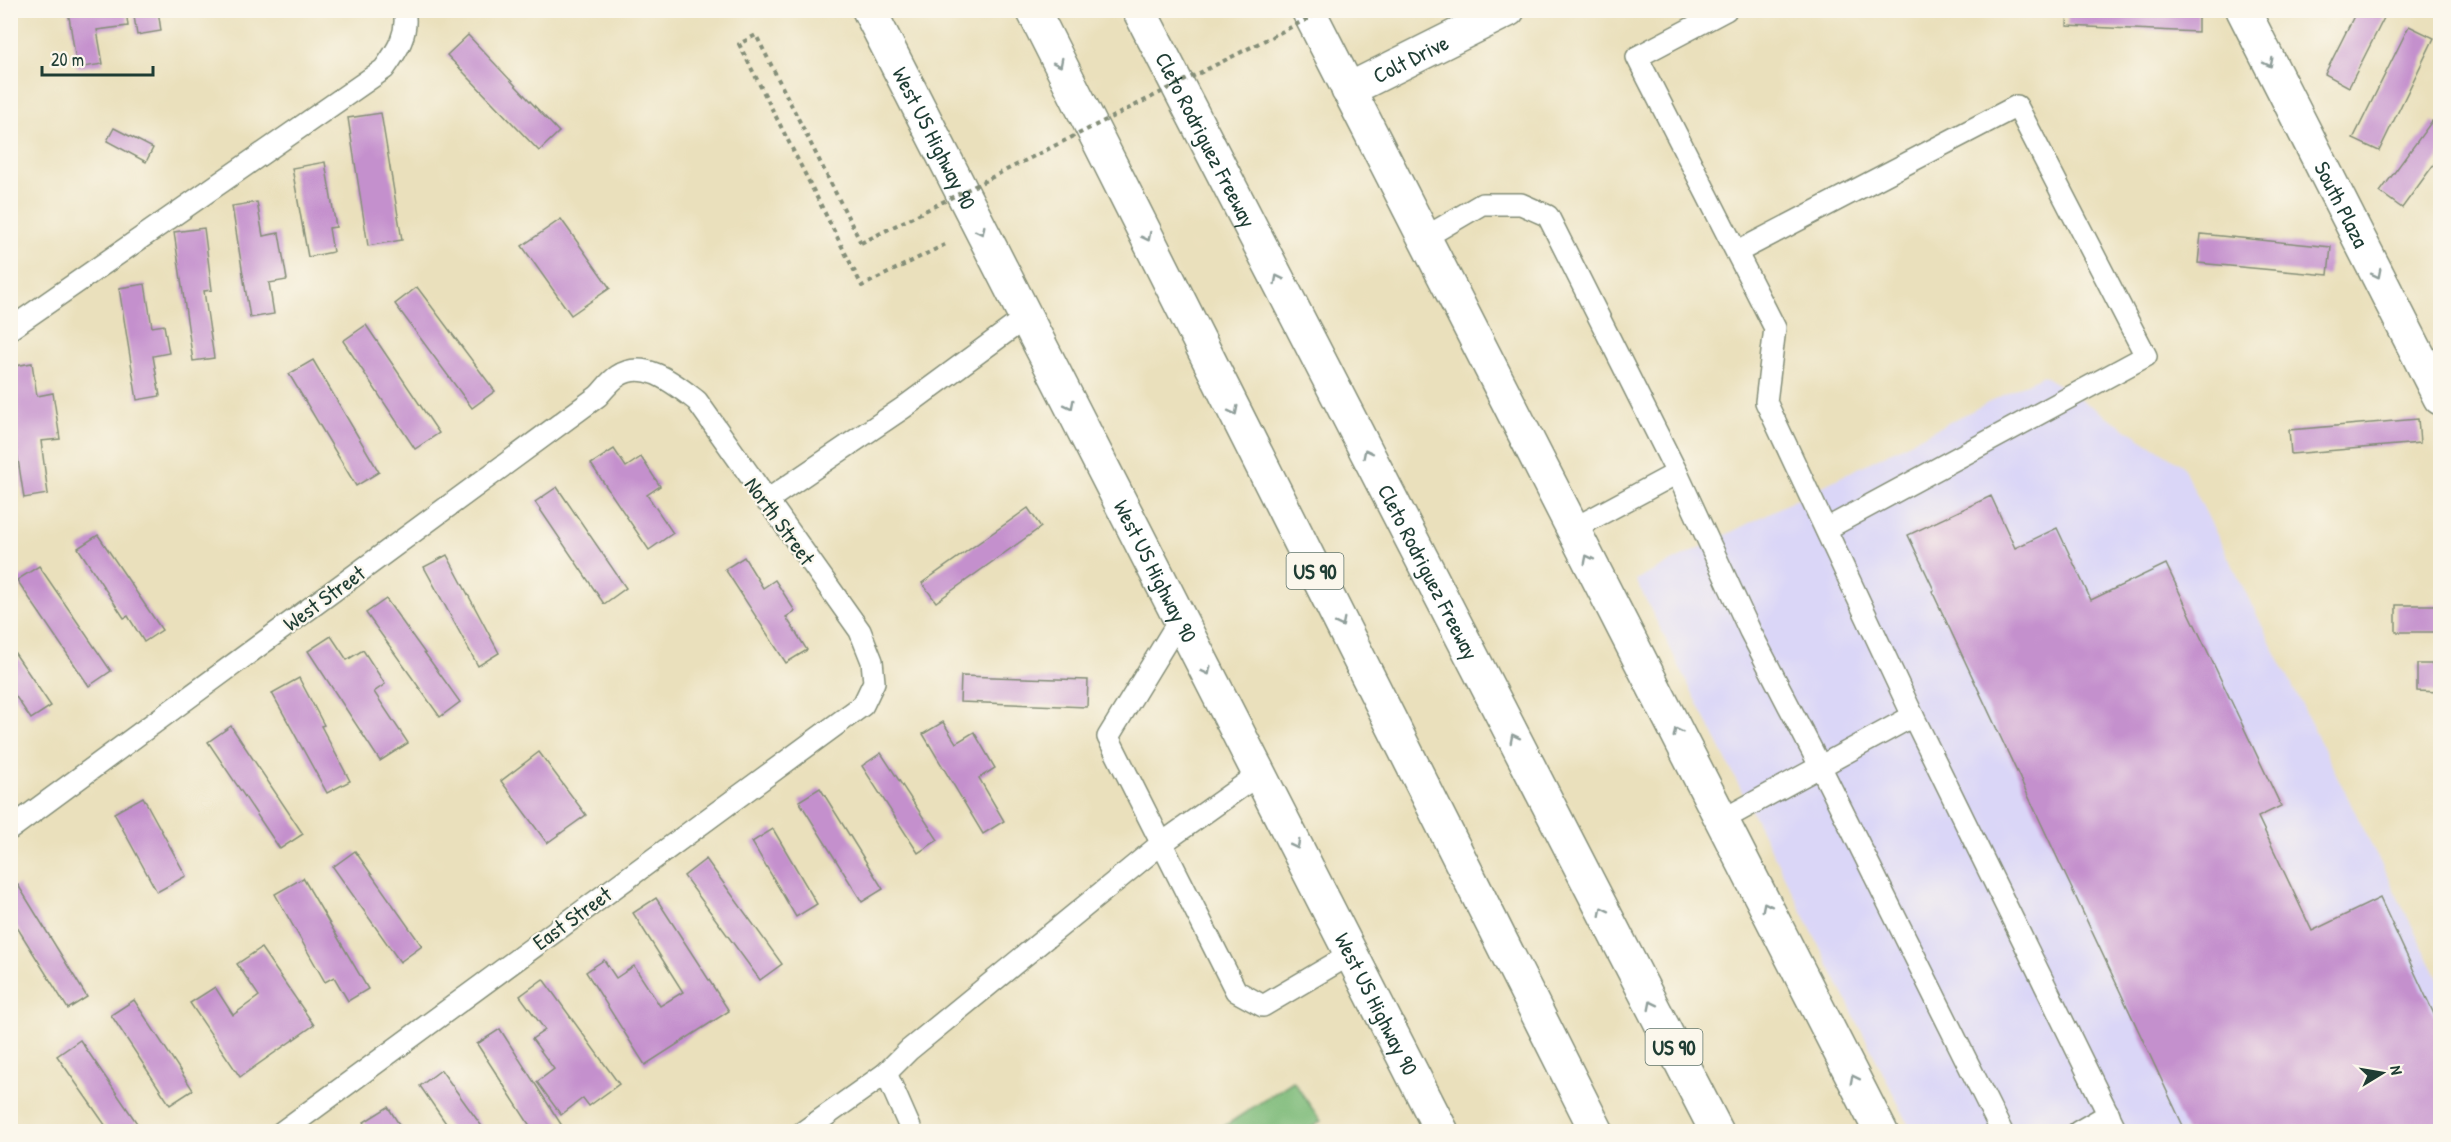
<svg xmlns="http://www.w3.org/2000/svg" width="2451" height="1142" font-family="'Patrick Hand',sans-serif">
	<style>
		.built { fill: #dad6f7 }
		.forest { fill: #80bc7b; stroke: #507c58; stroke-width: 1.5 }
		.building { fill: #c490cd }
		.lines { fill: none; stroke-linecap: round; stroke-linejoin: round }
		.service-casing { stroke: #848e78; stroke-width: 24 }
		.minor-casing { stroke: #848e78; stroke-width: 36 }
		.secondary-casing { stroke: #848e78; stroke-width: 36 }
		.motorway-casing { stroke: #848e78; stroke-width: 36 }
		.path { stroke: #848e78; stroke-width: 4; stroke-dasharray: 4.5 4.5; stroke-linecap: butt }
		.service { stroke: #fff; stroke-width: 21 }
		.minor { stroke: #fff; stroke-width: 33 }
		.secondary { stroke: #fff; stroke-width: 33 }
		.motorway { stroke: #fff; stroke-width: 33 }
		.path-bridge { stroke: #848e78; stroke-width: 4; stroke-dasharray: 4.5 4.5; stroke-linecap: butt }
		.oneway { stroke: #8f9e9a }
		.labels { text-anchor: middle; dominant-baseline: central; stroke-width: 4.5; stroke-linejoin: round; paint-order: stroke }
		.shield { fill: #fbf7ec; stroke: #61756b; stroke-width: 1.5 }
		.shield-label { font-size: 21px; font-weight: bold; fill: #1f3d34 }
		.street-label { font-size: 22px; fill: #1f3d34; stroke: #fbf7ec }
	</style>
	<rect width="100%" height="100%" fill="#fbf7ec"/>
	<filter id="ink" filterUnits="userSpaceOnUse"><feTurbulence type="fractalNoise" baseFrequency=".0167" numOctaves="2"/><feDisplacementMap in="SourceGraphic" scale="12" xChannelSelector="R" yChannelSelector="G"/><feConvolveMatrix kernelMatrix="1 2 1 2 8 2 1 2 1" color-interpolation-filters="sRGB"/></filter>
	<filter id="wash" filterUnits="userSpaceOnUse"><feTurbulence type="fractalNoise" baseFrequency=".008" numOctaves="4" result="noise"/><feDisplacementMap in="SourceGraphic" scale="24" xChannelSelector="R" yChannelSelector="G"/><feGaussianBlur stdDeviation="1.35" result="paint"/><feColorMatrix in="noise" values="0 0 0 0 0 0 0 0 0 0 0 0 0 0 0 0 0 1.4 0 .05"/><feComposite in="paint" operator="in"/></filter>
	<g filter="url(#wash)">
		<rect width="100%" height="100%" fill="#eae0bc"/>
		<polygon class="built" points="2043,375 2182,465 2440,982 2440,1131 1912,1131 1636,580"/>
		<polygon class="forest" points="1293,1081 1321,1121 1306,1131 1217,1131"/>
		<g id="blocks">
			<g class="building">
				<polygon points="68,10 126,10 128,26 97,30 103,64 77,68"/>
				<polygon points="133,10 158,10 161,31 137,35"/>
				<polygon points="2068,10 2198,10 2198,32 2067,26"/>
				<polygon points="2357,10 2388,10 2349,87 2325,74"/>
				<polygon points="2409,26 2434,38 2379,151 2353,139"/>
				<polygon points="468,35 559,132 539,151 447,55"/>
				<polygon points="381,113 402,240 368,246 348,118"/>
				<polygon points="2432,121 2440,127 2440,156 2402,208 2380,192"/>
				<polygon points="114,128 153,148 146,162 107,141"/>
				<polygon points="325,162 336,227 329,228 333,252 308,257 292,168"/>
				<polygon points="257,202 263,236 279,233 287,280 269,283 274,314 250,318 232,206"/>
				<polygon points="561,219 610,288 571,315 522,246"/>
				<polygon points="204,228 212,290 204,291 214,358 193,361 174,232"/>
				<polygon points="2201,234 2331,247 2328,275 2198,263"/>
				<polygon points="145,284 152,327 164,325 169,353 153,356 160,396 137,400 119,288"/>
				<polygon points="417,287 495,391 472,408 395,304"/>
				<polygon points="366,325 439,433 415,449 343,341"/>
				<polygon points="313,360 379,472 356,486 289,374"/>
				<polygon points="32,363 37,396 53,393 60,439 41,441 48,494 24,498 10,408 10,367"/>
				<polygon points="2418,419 2420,443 2291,454 2289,430"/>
				<polygon points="614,449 626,467 641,457 660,486 647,495 673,533 649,550 591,464"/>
				<polygon points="557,487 626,588 604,604 535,502"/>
				<polygon points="1991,496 2015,548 2057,528 2091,600 2166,564 2281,806 2258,817 2312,931 2380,898 2440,1027 2440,1132 2186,1132 1932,591 1934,590 1908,535"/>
				<polygon points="1028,508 1041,527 936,602 922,583"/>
				<polygon points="98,535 162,630 144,642 128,616 124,618 78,548"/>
				<polygon points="447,555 499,653 478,666 424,567"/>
				<polygon points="744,557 763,588 775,580 795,611 786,617 807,650 786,663 725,569"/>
				<polygon points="39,566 111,671 89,686 17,580"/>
				<polygon points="386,599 460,702 440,717 366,613"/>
				<rect x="2396" y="605" width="44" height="27"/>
				<polygon points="331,636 347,660 363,650 385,684 374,692 408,743 380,761 308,651"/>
				<polygon points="10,646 51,706 31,719 10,688"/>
				<polygon points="2417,664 2440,664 2440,692 2417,691"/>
				<polygon points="961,676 1088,680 1087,707 960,702"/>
				<polygon points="299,678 324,725 321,726 350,781 327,793 272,693"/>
				<polygon points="943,722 956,743 974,732 995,768 979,778 1004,821 983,834 923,734"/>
				<polygon points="231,726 303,834 280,849 208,742"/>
				<polygon points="539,752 586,815 547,843 501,781"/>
				<polygon points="881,753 938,840 918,853 862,766"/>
				<polygon points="820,788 883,889 862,902 799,801"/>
				<polygon points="143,797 186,876 157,892 114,813"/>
				<polygon points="773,829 817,904 796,917 752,842"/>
				<polygon points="355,851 422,946 400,962 333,867"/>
				<polygon points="706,859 782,964 760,980 684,876"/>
				<polygon points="303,878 368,989 348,1001 334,977 325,982 275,894"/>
				<polygon points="18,885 87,997 68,1009 10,916 10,890"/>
				<polygon points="656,898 729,1011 645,1065 586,972 604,960 616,978 634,966 660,1006 683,992 633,913"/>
				<polygon points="261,948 314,1025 240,1077 190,1003 215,987 233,1015 259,996 237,964"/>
				<polygon points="543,979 619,1084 589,1106 583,1098 561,1115 537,1082 554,1069 532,1039 545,1030 520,996"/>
				<polygon points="134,1000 193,1090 170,1105 111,1015"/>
				<polygon points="500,1029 566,1132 534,1132 477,1044"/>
				<polygon points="80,1040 143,1132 110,1132 57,1056"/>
				<polygon points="441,1070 486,1132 452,1132 420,1086"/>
				<polygon points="388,1107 404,1132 370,1132 364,1122"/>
			</g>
		</g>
	</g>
	<g filter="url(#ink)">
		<use href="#blocks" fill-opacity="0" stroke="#848e78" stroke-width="1.5"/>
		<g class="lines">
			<g class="service-casing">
				<g id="service">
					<polyline points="1726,10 1637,57 1775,328 1766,402 1913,716 2117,1132"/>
					<polyline points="1424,238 1482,204 1521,204 1548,216 1677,473 1750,631 1820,766 2002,1132"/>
					<polyline points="1737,252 2017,106 2146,356 1826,529"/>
					<path d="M10 329 384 69C397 51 409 34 404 10"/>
					<polyline points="766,501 903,408 1025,318"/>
					<polyline points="1573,529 1677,473"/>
					<polyline points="1180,619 1108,737 1236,991 1263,1006 1351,954"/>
					<polyline points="1722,820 1913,716"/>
					<path d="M10 829 598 396C604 390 610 381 618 376 645 358 676 385 697 401L860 631 872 661 874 682 863 705 282 1132"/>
					<polyline points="886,1073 912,1132"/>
					<polyline points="803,1132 886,1073 909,1050 1161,844 1259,774"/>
					<polyline points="2078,1132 2109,1114"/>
				</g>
			</g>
			<g class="minor-casing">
				<g id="minor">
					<path id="s1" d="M2243 10 2440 398"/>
					<path id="s2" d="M1348 90 1508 10"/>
				</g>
			</g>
			<g class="secondary-casing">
				<g id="secondary">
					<path id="s3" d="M869 10 1442 1132"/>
					<polyline points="1308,10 1881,1132"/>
				</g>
			</g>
			<g class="motorway-casing">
				<g id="motorway">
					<polyline points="1033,10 1597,1132"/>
					<path id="s4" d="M1139 10 1717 1132"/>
				</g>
			</g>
			<polyline class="path" points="861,243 756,35 739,44 862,286 946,244"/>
			<use href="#service" class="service"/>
			<use href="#minor" class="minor"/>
			<use href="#secondary" class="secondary"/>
			<use href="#motorway" class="motorway"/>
			<polyline class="path-bridge" points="861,243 1325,10"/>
		</g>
		<defs><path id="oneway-chevron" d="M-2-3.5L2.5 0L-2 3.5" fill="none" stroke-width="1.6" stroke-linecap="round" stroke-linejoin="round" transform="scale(1.5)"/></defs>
		<g class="oneway">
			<use href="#oneway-chevron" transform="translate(1059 63) rotate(63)"/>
			<use href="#oneway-chevron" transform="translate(2269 63) rotate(63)"/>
			<use href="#oneway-chevron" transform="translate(981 231) rotate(63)"/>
			<use href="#oneway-chevron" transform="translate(1147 237) rotate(63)"/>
			<use href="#oneway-chevron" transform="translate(2377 274) rotate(63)"/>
			<use href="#oneway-chevron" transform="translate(1278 279) rotate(-117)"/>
			<use href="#oneway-chevron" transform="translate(1070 405) rotate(63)"/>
			<use href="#oneway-chevron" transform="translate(1234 411) rotate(63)"/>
			<use href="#oneway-chevron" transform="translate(1367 453) rotate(-117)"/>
			<use href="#oneway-chevron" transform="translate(1588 559) rotate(-117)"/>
			<use href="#oneway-chevron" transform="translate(1341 623) rotate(63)"/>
			<use href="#oneway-chevron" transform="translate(1207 671) rotate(63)"/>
			<use href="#oneway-chevron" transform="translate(1677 732) rotate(-117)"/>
			<use href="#oneway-chevron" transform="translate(1514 738) rotate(-117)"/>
			<use href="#oneway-chevron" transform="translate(1296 845) rotate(63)"/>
			<use href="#oneway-chevron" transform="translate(1766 906) rotate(-117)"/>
			<use href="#oneway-chevron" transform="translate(1603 911) rotate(-117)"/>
			<use href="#oneway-chevron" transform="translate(1652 1005) rotate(-117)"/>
			<use href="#oneway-chevron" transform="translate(1854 1079) rotate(-117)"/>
		</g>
	</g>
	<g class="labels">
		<g class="shield">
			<rect x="1286.5" y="553" width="57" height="36" rx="4.5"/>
			<rect x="1645.5" y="1029" width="57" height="36" rx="4.5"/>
		</g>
		<g class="shield-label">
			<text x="1315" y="571">US 90</text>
			<text x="1674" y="1047">US 90</text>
		</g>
		<g class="street-label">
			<text stroke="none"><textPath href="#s2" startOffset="70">Colt Drive</textPath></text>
			<text stroke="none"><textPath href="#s3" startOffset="144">West US Highway 90</textPath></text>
			<text stroke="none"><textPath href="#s4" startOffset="146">Cleto Rodriguez Freeway</textPath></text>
			<text stroke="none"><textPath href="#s1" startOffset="218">South Plaza</textPath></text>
			<text transform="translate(780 521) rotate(54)">North Street</text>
			<text stroke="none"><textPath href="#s3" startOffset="630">West US Highway 90</textPath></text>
			<text stroke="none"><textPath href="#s4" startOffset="632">Cleto Rodriguez Freeway</textPath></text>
			<text transform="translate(324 598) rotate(-36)">West Street</text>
			<text transform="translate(572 918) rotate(-36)">East Street</text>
			<text stroke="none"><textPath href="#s3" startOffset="1116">West US Highway 90</textPath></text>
		</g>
	</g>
	<rect width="2451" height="1142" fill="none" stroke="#fbf7ec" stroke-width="36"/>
	<g transform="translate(2382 1073) rotate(79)" stroke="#fbf7ec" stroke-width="4.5" paint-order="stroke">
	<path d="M0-4.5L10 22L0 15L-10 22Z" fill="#1f3d34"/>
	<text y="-9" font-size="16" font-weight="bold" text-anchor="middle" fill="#1f3d34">N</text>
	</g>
	<path d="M42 66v9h111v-9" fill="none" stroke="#1f3d34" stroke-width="3"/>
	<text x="51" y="66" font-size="18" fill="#1f3d34" stroke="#fbf7ec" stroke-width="4.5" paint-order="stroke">20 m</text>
</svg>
